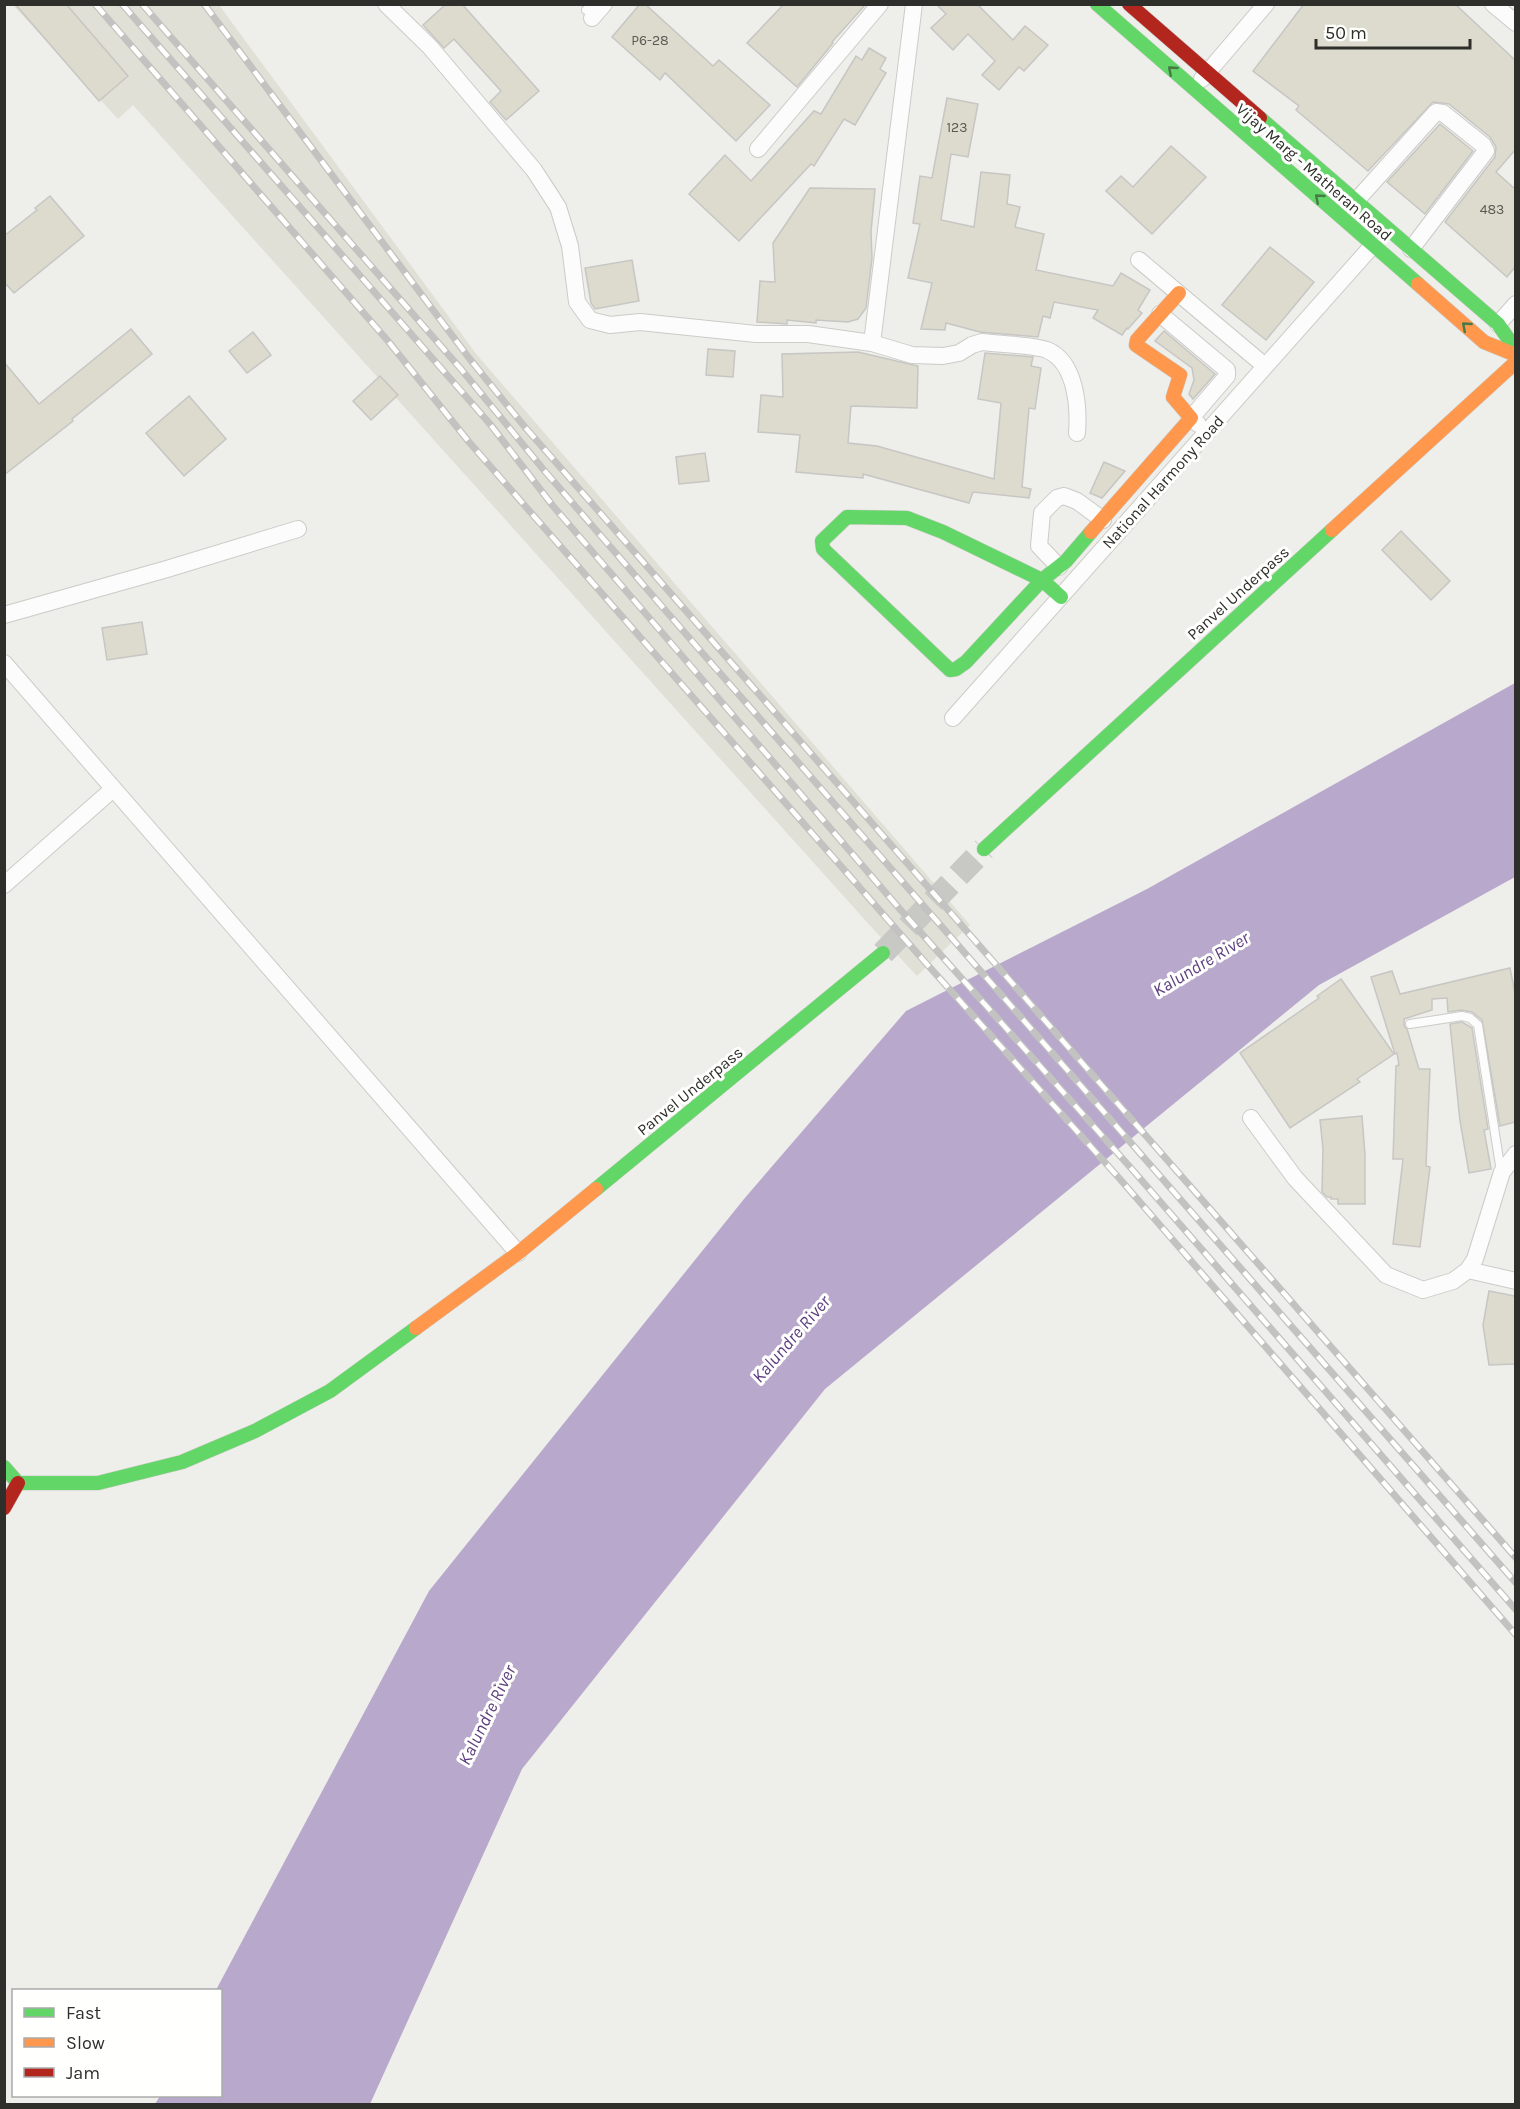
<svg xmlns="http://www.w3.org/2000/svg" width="1520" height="2109" font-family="Karla,sans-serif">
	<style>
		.built { fill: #e1e0d6 }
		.water { fill: #b8a8cc }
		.building { fill: #dcdbcd; stroke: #c7c6c4; stroke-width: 1.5 }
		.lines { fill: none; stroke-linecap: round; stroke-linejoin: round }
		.secondary-tunnel { stroke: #c8c8c4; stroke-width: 24; stroke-dasharray: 24 12; stroke-linecap: butt }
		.lane-casing { stroke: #cbcbc7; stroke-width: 10 }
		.street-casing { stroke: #cbcbc7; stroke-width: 18 }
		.fast-casing { stroke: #cbcbc7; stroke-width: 15 }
		.slow-casing { stroke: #cbcbc7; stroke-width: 15 }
		.jam-casing { stroke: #cbcbc7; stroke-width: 15 }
		.lane { stroke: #fcfcfc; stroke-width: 8 }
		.street { stroke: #fcfcfc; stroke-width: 16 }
		.fast { stroke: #63d668; stroke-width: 14 }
		.slow { stroke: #ff974d; stroke-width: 14 }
		.jam { stroke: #b3261e; stroke-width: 14 }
		.rail-casing { stroke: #c2c2c0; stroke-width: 7 }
		.rail { stroke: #fffffe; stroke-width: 4.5; stroke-dasharray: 14; stroke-linecap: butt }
		.oneway { stroke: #467a46 }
		.labels { text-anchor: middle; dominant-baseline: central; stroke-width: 6; stroke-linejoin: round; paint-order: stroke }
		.number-label { font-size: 14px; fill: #5a5954 }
		.street-label { font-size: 16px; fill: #2e2e2b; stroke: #fffffe }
		.water-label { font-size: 18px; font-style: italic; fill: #5d3e80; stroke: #fffffe }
	</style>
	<rect width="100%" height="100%" fill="#eeeeea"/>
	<polygon class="built" points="13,5 219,5 477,355 970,925 917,976 874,930 133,105 118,119"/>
	<polygon class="water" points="1515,683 1515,877 1319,985 825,1389 522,1769 370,2104 155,2104 160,2096 220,2096 220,1990 216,1990 429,1591 744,1199 906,1011 1147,889"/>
	<g class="building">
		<polygon points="15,4 66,4 128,76 99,101"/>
		<polygon points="446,4 462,4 539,91 506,120 490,102 501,91 454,39 444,48 423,25"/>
		<polygon points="640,4 645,4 713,66 719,60 770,105 736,141 665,73 660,80 612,37"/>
		<polygon points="784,4 866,4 832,42 833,43 797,87 747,43"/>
		<polygon points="936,4 977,4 1013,40 1025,26 1048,45 1024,71 1019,67 999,90 982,75 995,61 968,34 953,50 931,28 946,14"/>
		<polygon points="1304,4 1455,4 1515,60 1515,150 1496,172 1515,189 1515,267 1507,277 1445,222 1495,157 1496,147 1490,137 1449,104 1433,102 1368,171 1296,110 1299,106 1253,71"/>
		<polygon points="869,48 886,58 880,69 886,73 855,125 844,119 814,166 811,164 739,241 689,194 725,155 751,181 814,111 821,114 856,56 862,60"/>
		<polygon points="947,98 978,104 968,157 951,154 941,220 974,227 981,172 1010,175 1007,204 1020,207 1015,227 1044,234 1036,270 1113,286 1121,273 1150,290 1138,310 1142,313 1128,329 1127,328 1122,335 1093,318 1098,310 1054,302 1050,318 1043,316 1038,337 980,332 946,323 945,330 921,329 932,283 908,278 920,224 913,223 920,176 932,178"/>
		<polygon points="1440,124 1473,151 1425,214 1387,182"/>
		<polygon points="1171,146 1206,177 1152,234 1106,191 1121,176 1133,187"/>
		<polygon points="810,188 875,189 871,232 872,258 866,308 858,319 848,322 816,320 816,323 787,320 787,324 757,322 760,281 775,282 773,243"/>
		<polygon points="50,196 84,236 14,293 4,282 4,236 37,210 35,208"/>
		<polygon points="1270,247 1314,282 1266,340 1222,305"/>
		<polygon points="632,260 639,301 595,309 591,303 585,268"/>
		<polygon points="131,329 152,354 72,419 73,421 4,475 4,362 39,404"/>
		<polygon points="1164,331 1215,374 1193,399 1189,394 1194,380 1192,368 1155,341"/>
		<polygon points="253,332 271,355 247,373 229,351"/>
		<polygon points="708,349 735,351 733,377 706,375"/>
		<polygon points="858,352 918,366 917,408 851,406 848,443 877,446 994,479 1001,403 978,399 985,353 1033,357 1031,366 1041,368 1035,409 1029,408 1022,487 1031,489 1029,498 973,492 969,503 863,474 863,478 796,472 800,435 758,432 761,395 783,397 782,354"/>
		<polygon points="380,376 398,395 371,420 353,401"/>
		<polygon points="189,396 226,439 184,476 146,433"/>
		<polygon points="705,453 709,481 679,484 676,457"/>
		<polygon points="1104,462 1125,471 1102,498 1090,493"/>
		<polygon points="1401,531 1450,581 1431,600 1382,550"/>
		<polygon points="142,622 147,654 107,660 102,628"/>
		<polygon points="1510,968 1515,993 1515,1122 1500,1126 1482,1020 1472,1012 1461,1010 1448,1012 1447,998 1432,999 1432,1010 1404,1019 1404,1026 1407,1029 1419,1069 1430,1069 1426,1166 1430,1167 1420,1247 1393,1244 1403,1159 1393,1159 1396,1066 1399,1065 1397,1053 1395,1054 1371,977 1392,971 1400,994"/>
		<polygon points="1341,979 1394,1054 1357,1079 1360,1082 1290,1128 1240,1053 1319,998 1317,996"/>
		<polygon points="1462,1022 1472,1028 1488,1129 1484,1130 1491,1169 1469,1173 1460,1121 1450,1024"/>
		<polygon points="1362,1116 1365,1155 1365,1204 1338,1204 1338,1199 1331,1199 1331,1197 1327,1197 1322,1192 1323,1149 1320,1120"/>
		<polygon points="1489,1291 1515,1296 1515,1364 1489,1365 1483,1325"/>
	</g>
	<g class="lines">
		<polyline class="secondary-tunnel" points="883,953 984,849"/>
		<g class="lane-casing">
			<g id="lane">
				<polyline points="586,10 591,4"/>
				<polyline points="1410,1024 1462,1016 1470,1018 1478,1025 1501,1172"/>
			</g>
		</g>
		<g class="street-casing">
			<g id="street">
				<path d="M386 4 430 47 534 170 558 207 570 246 577 302 590 320 610 325 640 322 756 334H808L872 343 912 355 943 356 959 353 972 345 982 342C998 344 1035 345 1047 350 1076 362 1079 407 1077 433"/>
				<polyline points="1493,4 1516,23"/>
				<polyline points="592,18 604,4"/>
				<polyline points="1202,79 1266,4"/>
				<polyline points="758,149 880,4"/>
				<polyline points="1356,201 1436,112 1443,113 1483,145 1486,151 1483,155 1411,249"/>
				<polyline points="1139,260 1265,366"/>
				<polyline points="1160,314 1227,370 1227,376 1191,418 1198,424"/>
				<polyline points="1498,324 1516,304"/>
				<polyline points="872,343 914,4"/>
				<polyline points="1059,567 1039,546 1042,513 1057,498 1064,496 1077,501 1103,520"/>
				<polyline points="4,615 167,569 298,529"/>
				<polyline points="4,663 518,1253"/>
				<polyline points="953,718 1373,245"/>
				<polyline points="4,885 113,789"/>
				<polyline points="1251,1118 1295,1178 1386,1275 1423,1290 1453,1281 1468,1270 1475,1259 1502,1172 1516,1154"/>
				<polyline points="1468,1270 1516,1281"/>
			</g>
		</g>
		<g class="fast-casing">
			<g id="fast">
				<polyline points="1097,4 1418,284"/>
				<polyline points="1260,118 1498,324 1516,350"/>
				<polyline points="1061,597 1042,580 943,532 907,518 847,517 822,541 823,549 950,670 956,669 966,662 1042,580 1066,561 1091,532"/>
				<polyline points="984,849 1332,530"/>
				<polyline points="596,1189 883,953"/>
				<polyline points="4,1467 18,1483 98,1483 182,1462 255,1431 330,1391 416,1328"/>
			</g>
		</g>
		<g class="slow-casing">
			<g id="slow">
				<polyline points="1418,284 1484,342 1516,355"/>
				<polyline points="1332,530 1516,362"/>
				<polyline points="1091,532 1191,418 1173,397 1180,375 1136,345 1137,340 1179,293"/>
				<polyline points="416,1328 518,1253 596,1189"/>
			</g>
		</g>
		<g class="jam-casing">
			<g id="jam">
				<polyline points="1129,4 1260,118"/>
				<polyline points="4,1508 18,1483"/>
			</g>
		</g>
		<use href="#lane" class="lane"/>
		<use href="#street" class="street"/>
		<use href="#fast" class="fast"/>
		<use href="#slow" class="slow"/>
		<use href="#jam" class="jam"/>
		<g class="rail-casing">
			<g id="rail">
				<polyline points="95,4 388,341 469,442 925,962 1119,1178 1516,1635"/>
				<polyline points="122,4 490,424 553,506 898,907 1130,1167 1516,1610"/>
				<polyline points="142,4 461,369 543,469 698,648 1516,1583"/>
				<polyline points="204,4 469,358 524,426 1516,1558"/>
			</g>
		</g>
		<use href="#rail" class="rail"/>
	</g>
	<defs><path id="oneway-chevron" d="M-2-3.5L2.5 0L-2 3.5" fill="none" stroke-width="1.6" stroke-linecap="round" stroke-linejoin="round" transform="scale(1.5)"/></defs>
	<g class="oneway">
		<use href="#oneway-chevron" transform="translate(1172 70) rotate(-139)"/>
		<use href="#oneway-chevron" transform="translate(1319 198) rotate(-139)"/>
		<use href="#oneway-chevron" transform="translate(1466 326) rotate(-139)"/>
	</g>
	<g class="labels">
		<g class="number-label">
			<text x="650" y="40">P6-28</text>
			<text x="957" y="127">123</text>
			<text x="1492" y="209">483</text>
		</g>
		<g class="street-label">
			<text transform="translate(1314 172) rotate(41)">Vijay Marg - Matheran Road</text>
			<text transform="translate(1163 482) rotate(-48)">National Harmony Road</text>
			<text transform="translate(1238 593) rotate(-42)">Panvel Underpass</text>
			<text transform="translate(690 1091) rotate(-39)">Panvel Underpass</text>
		</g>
		<g class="water-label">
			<text transform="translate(1201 964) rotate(-31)">Kalundre River</text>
			<text transform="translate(791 1339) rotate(-49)">Kalundre River</text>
			<text transform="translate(487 1715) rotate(-64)">Kalundre River</text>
		</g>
	</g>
	<rect width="1520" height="2109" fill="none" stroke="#2e2e2b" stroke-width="12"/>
	<rect x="12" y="1989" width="210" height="108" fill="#fffffe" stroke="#ababaa" stroke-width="1.5"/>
	<rect x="24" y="2008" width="30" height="9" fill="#63d668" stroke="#ababaa" stroke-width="1.5"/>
	<text x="66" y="2019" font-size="18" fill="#2e2e2b">Fast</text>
	<rect x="24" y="2038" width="30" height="9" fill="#ff974d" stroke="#ababaa" stroke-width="1.5"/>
	<text x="66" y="2049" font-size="18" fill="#2e2e2b">Slow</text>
	<rect x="24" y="2068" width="30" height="9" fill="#b3261e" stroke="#ababaa" stroke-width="1.5"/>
	<text x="66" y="2079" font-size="18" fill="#2e2e2b">Jam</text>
	<path d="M1316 39v9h154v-9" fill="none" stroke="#2e2e2b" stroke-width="3"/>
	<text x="1325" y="39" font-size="18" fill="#2e2e2b" stroke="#fffffe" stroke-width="4.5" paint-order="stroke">50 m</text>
</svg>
